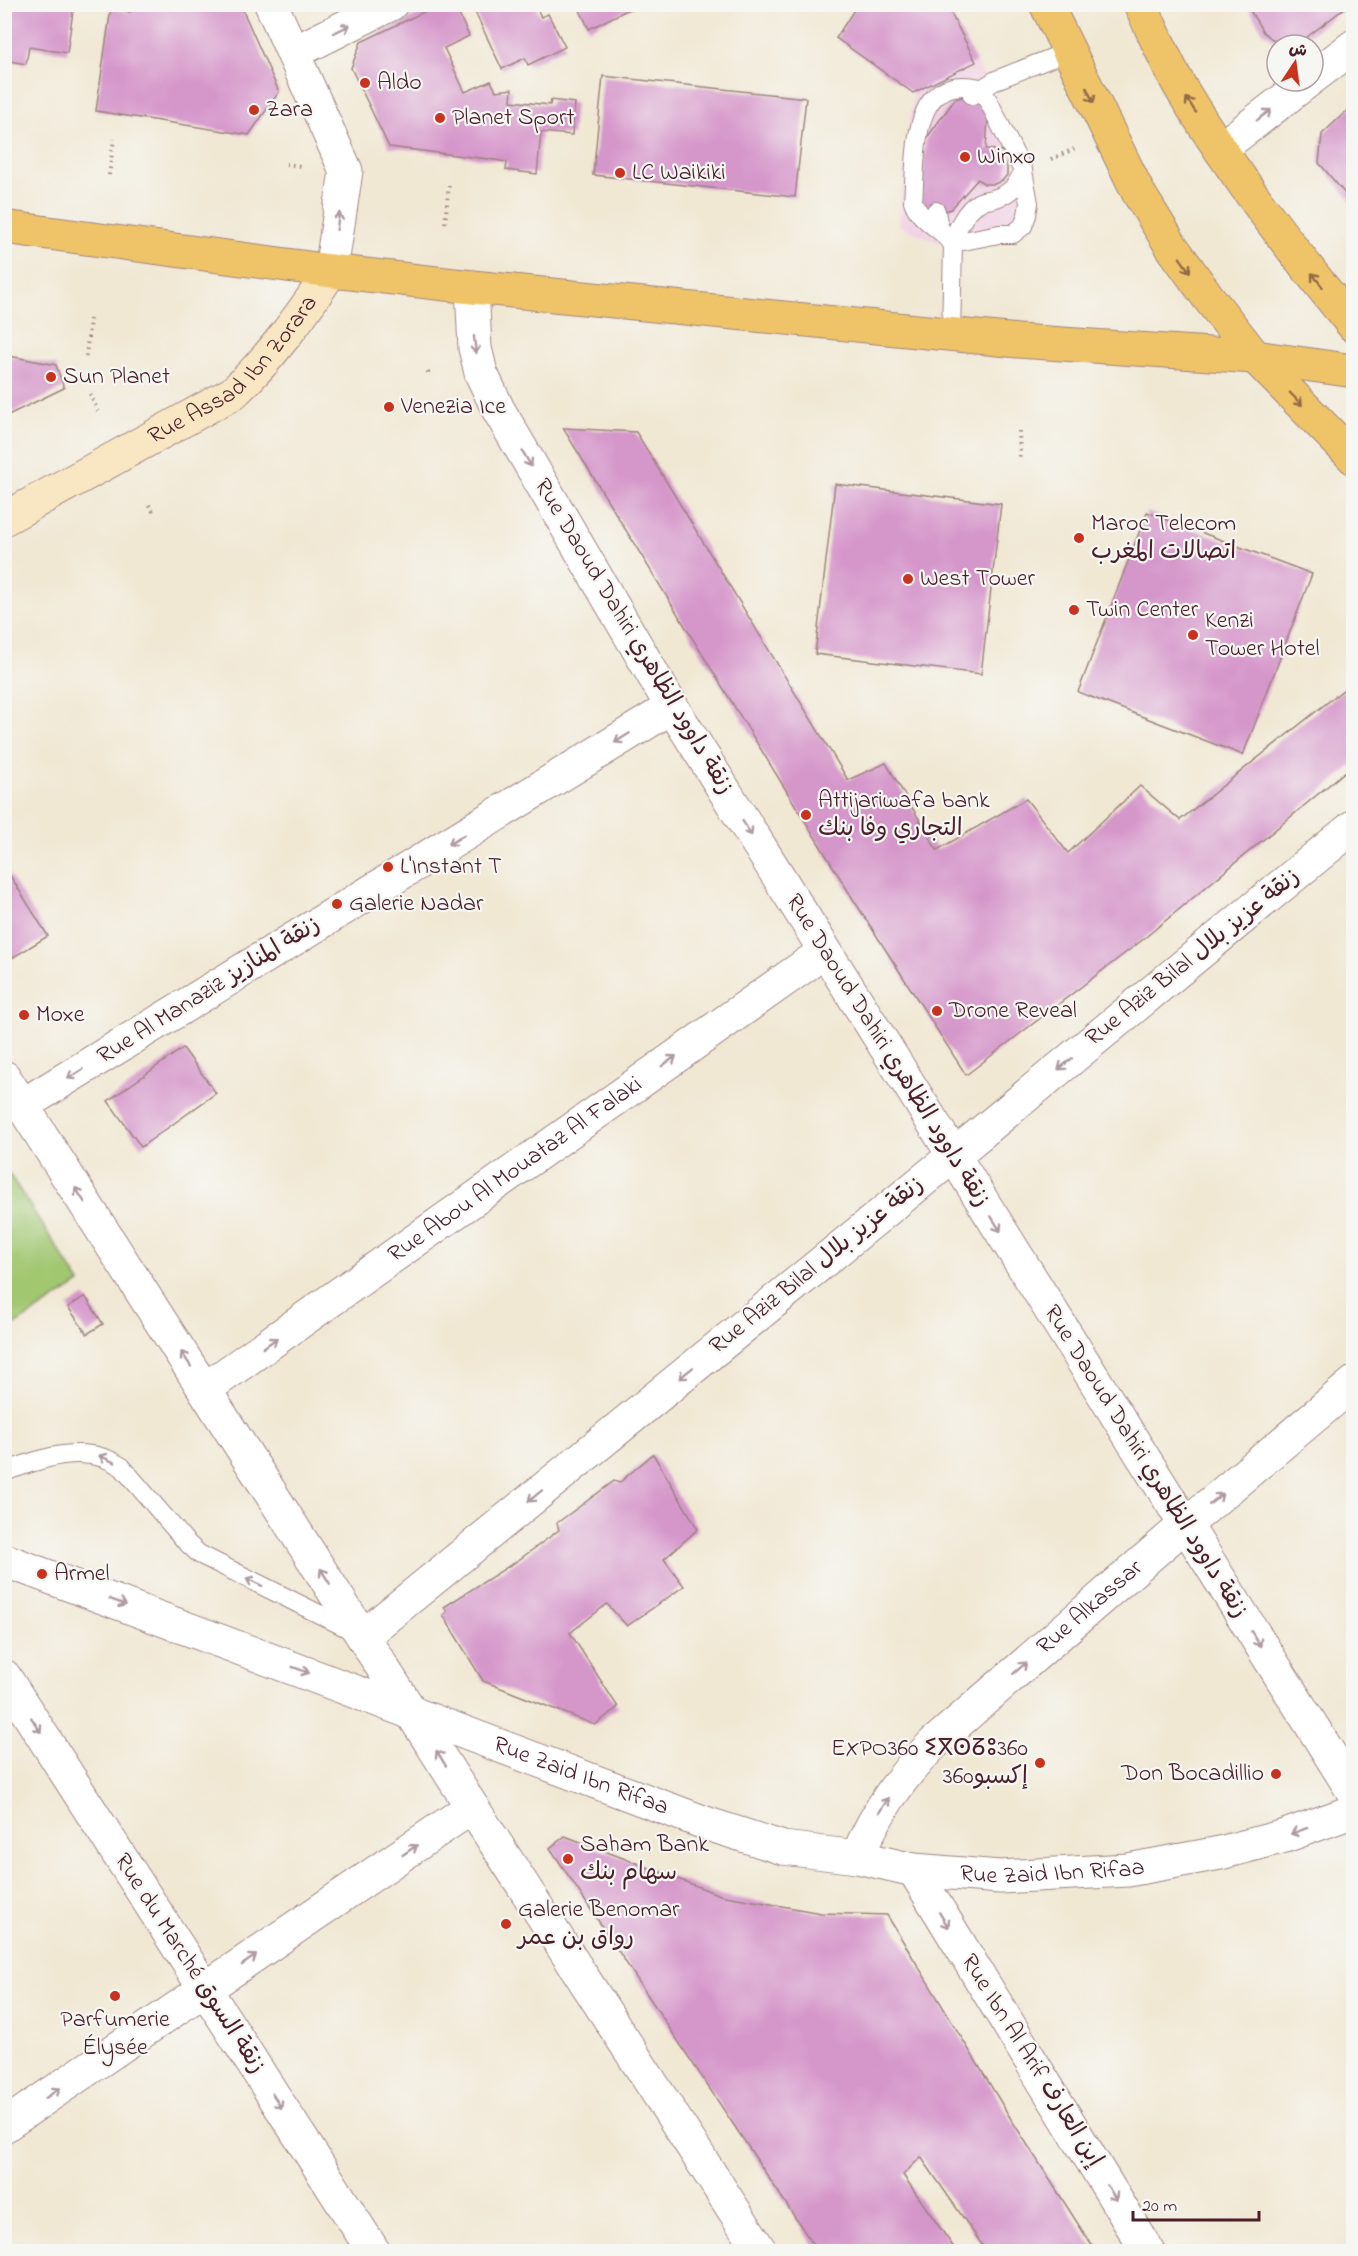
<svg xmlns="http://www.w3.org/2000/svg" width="1358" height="2256" font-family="'Indie Flower','Playpen Sans Arabic','Noto Sans Tifinagh',sans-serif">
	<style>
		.built { fill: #f1d0e4 }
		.green { fill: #a1c771; stroke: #76734e; stroke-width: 1.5 }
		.building { fill: #d596ca }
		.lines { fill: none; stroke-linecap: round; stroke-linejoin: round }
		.lane-casing { stroke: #9e8480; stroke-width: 20 }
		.street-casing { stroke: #9e8480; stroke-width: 35 }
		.secondary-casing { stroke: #9e8480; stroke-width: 35 }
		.primary-casing { stroke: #9e8480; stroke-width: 35 }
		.path { stroke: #9e8480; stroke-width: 4; stroke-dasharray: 1.5 4.5; stroke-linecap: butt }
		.lane { stroke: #fff; stroke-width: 18 }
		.street { stroke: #fff; stroke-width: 33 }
		.secondary { stroke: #f9e7c3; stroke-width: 33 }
		.primary { stroke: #efc469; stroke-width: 33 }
		.oneway { stroke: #ae9aa0 }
		.oneway2 { stroke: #946947 }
		.poi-dot { fill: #c8321e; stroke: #f6f6f2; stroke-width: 2 }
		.labels { text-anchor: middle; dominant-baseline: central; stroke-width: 4.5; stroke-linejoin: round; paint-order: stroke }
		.poi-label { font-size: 24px; fill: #4a1f2b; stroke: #f6f6f2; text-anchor: start }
		.street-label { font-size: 24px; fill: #4a1f2b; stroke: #f6f6f2 }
	</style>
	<rect width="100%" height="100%" fill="#f6f6f2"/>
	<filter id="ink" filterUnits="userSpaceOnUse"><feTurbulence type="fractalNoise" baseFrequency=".0167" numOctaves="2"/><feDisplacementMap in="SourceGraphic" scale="12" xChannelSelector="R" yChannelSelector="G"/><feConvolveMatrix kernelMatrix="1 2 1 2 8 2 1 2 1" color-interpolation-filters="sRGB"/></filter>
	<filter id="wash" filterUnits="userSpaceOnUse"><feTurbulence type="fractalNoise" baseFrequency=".008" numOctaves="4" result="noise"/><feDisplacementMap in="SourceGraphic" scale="24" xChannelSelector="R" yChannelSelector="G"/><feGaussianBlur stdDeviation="1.35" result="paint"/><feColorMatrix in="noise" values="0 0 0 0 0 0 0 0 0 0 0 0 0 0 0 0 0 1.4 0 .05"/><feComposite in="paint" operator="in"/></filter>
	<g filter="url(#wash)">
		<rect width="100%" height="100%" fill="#f1e8d4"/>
		<polygon class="built" points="976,62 988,84 1031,219 953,243 937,242 899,226 913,93"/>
		<polygon class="green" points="4,1166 80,1283 5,1331 4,1331"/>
		<g id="blocks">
			<g class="building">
				<polygon points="4,4 74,4 67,53 29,47 26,64 4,60"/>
				<polygon points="131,4 240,4 279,92 249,135 96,111 111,8 130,12"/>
				<polygon points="440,4 454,4 469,36 444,48 465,92 491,81 496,91 512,89 511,101 550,105 551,100 575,103 572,135 541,132 537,174 506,170 507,162 488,159 389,147 351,68 361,42"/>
				<polygon points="478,4 535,4 541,17 548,14 565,47 528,65 525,58 502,69 475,12 481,9"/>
				<polygon points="577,4 639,4 589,29"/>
				<polygon points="851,4 946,4 976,62 913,93 836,38 854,10"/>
				<polygon points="1246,4 1350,4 1303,40 1283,44 1272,39 1263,32"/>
				<polygon points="603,76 806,98 795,197 593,175"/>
				<polygon points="965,96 981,97 988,116 986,149 1002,151 1007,159 1007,175 1003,180 995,184 984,184 978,179 951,209 941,212 933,210 925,206 921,197 926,139 955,99"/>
				<polygon points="1353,105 1353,203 1319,163 1322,134"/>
				<polygon points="4,355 56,365 64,388 4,417"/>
				<polygon points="563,428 636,432 848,780 886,763 937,850 1026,799 1068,853 1140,786 1180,820 1353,682 1353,765 1141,941 966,1075 853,899"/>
				<polygon points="835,484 1001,504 981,674 815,654"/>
				<polygon points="1147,512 1312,574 1243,755 1078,692"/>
				<polygon points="4,866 48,936 4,963"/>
				<polygon points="183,1048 216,1093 141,1147 108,1101"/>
				<polygon points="85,1296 103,1324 87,1334 68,1307"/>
				<polygon points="653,1454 698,1529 664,1559 684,1586 627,1626 607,1604 570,1633 618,1707 595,1725 483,1681 443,1615 447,1612 444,1607 520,1559 559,1530 557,1523 614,1481 619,1483"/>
				<polygon points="565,1836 720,1895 821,1913 887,1915 1011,2119 1096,2252 987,2252 921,2157 903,2175 957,2252 818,2252 550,1848"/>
			</g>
		</g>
	</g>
	<g filter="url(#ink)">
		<use href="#blocks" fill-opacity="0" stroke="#9e8480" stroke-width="1.5"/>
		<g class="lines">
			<g class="lane-casing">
				<g id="lane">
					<polyline points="972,95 996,80 1069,51"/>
					<path d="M936 211C938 225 940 235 953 243L999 234H1013L1023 226 1027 215 1029 203 1023 171 988 100 980 88C909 72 917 155 913 201 918 216 929 222 941 232"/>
					<path d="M951 335 953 243C956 229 966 210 978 203 983 200 988 200 993 199 1009 194 1017 187 1023 171"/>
					<path d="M4 1472C43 1458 86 1442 122 1467L186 1542 199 1554 353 1631"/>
				</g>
			</g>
			<g class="street-casing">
				<g id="street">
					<polyline points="271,4 346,171 331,271"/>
					<polyline points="293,53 391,4"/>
					<polyline points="1313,77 1354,46"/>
					<polyline points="1220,149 1308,81"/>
					<polyline points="472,287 475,348 481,373 498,409 672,707 1354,1793"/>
					<polyline points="4,1077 472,1807 761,2252"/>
					<polyline points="23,1105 672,707"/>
					<path id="s1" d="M205 1389 824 952"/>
					<path id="s2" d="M4 1560 708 1824 783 1848 857 1857 914 1870 1000 1877 1128 1870 1220 1853 1285 1836 1354 1811"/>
					<polyline points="363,1636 953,1156 1354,826"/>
					<polyline points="4,1676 374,2252"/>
					<path id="s3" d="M857 1857C876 1813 899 1778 933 1744L1185 1525 1354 1383"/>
					<polyline points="914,1870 1148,2252"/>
					<polyline points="4,2126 472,1807"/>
				</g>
			</g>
			<g class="secondary-casing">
				<g id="secondary">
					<path id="s4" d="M4 519 233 393C271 358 302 314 331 271"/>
				</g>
			</g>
			<g class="primary-casing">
				<g id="primary">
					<polyline points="1046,4 1138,192 1172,247 1208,297 1255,357 1354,458"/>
					<path d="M1140 4C1154 33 1166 63 1182 90 1233 174 1292 251 1354 326"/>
					<polyline points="4,227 331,271 472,287 1018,341 1255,357 1354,371"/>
				</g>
			</g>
			<g class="path">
				<polyline points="1051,159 1074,149"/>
				<polyline points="286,164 301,166"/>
				<polyline points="109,175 114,139"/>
				<polyline points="445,223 449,184"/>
				<polyline points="86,356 90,319"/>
				<polyline points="428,373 428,369"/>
				<polyline points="90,394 98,411"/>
				<polyline points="1019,431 1020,458"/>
				<polyline points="149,505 155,515"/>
			</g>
			<use href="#lane" class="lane"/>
			<use href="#street" class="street"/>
			<use href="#secondary" class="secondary"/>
			<use href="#primary" class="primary"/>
		</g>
		<defs><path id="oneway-shaft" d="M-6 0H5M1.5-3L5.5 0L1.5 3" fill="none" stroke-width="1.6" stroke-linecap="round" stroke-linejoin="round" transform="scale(1.5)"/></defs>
		<g class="oneway">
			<use href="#oneway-shaft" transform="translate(342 29) rotate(-26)"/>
			<use href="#oneway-shaft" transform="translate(1264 115) rotate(-37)"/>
			<use href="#oneway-shaft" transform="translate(338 221) rotate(-81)"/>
			<use href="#oneway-shaft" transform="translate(475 345) rotate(83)"/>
			<use href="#oneway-shaft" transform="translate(527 459) rotate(60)"/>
			<use href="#oneway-shaft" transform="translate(622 738) rotate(148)"/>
			<use href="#oneway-shaft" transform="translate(747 828) rotate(58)"/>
			<use href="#oneway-shaft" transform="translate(456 840) rotate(148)"/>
			<use href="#oneway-shaft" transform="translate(669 1061) rotate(-35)"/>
			<use href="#oneway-shaft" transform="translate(1065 1064) rotate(141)"/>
			<use href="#oneway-shaft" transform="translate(75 1074) rotate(148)"/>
			<use href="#oneway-shaft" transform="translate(80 1195) rotate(-123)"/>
			<use href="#oneway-shaft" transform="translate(996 1224) rotate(58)"/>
			<use href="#oneway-shaft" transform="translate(270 1343) rotate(-35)"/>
			<use href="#oneway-shaft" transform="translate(186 1359) rotate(-123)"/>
			<use href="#oneway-shaft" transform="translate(686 1373) rotate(141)"/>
			<use href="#oneway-shaft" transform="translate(107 1459) rotate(-155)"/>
			<use href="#oneway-shaft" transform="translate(535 1496) rotate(141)"/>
			<use href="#oneway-shaft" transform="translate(1216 1499) rotate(-40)"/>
			<use href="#oneway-shaft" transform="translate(325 1576) rotate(-122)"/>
			<use href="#oneway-shaft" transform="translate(254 1582) rotate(-154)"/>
			<use href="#oneway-shaft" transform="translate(118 1602) rotate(20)"/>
			<use href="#oneway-shaft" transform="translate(1256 1639) rotate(58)"/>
			<use href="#oneway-shaft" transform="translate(1020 1668) rotate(-41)"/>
			<use href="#oneway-shaft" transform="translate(301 1670) rotate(20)"/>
			<use href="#oneway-shaft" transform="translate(36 1725) rotate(57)"/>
			<use href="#oneway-shaft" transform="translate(441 1758) rotate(-122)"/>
			<use href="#oneway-shaft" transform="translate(884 1805) rotate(-57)"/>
			<use href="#oneway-shaft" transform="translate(1299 1831) rotate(160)"/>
			<use href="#oneway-shaft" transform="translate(410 1850) rotate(-34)"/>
			<use href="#oneway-shaft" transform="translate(944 1920) rotate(58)"/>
			<use href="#oneway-shaft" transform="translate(249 1960) rotate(-35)"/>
			<use href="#oneway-shaft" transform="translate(53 2093) rotate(-34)"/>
			<use href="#oneway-shaft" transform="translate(277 2101) rotate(57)"/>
			<use href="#oneway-shaft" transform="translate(1112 2193) rotate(58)"/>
		</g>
		<g class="oneway2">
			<use href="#oneway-shaft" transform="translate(1090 95) rotate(64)"/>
			<use href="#oneway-shaft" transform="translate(1191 105) rotate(-123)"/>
			<use href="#oneway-shaft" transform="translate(1185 265) rotate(55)"/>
			<use href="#oneway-shaft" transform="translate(1317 280) rotate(-128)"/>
			<use href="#oneway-shaft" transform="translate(1296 399) rotate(46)"/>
		</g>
	</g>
	<g class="poi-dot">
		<circle cx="365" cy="83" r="6"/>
		<circle cx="254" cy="110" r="6"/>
		<circle cx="440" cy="118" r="6"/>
		<circle cx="965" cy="157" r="6"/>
		<circle cx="620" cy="173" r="6"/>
		<circle cx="51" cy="377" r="6"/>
		<circle cx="389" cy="407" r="6"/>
		<circle cx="1079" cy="538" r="6"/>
		<circle cx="908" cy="579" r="6"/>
		<circle cx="1074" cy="610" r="6"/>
		<circle cx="1193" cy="635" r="6"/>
		<circle cx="806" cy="815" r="6"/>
		<circle cx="388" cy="867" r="6"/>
		<circle cx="337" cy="904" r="6"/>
		<circle cx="937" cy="1011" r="6"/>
		<circle cx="24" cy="1015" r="6"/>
		<circle cx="42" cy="1574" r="6"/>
		<circle cx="1040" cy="1763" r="6"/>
		<circle cx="1276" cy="1774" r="6"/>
		<circle cx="568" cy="1859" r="6"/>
		<circle cx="506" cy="1924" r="6"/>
		<circle cx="115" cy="1996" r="6"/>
	</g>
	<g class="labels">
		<g class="poi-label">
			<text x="377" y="83">Aldo</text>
			<text x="266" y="110">Zara</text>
			<text x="452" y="118">Planet Sport</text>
			<text x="977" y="157">Winxo</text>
			<text x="632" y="173">LC Waikiki</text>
			<text x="63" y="377">Sun Planet</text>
			<text x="401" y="407">Venezia Ice</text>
			<text x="1091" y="524">Maroc Telecom<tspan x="1091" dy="28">اتصالات المغرب</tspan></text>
			<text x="920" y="579">West Tower</text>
			<text x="1086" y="610">Twin Center</text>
			<text x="1205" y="621">Kenzi<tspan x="1205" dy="28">Tower Hotel</tspan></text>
			<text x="818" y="801">Attijariwafa bank<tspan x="818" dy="28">التجاري وفا بنك</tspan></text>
			<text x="400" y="867">L'Instant T</text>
			<text x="349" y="904">Galerie Nadar</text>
			<text x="949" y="1011">Drone Reveal</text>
			<text x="36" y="1015">Moxe</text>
			<text x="54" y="1574">Armel</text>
			<text x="1028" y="1749" text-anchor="end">EXPO360 ⵉⴳⵙⵒⵓ360<tspan x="1028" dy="28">إكسبو360</tspan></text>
			<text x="1264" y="1774" text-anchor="end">Don Bocadillio</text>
			<text x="580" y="1845">Saham Bank<tspan x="580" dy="28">سهام بنك</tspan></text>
			<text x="518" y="1910">Galerie Benomar<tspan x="518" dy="28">رواق بن عمر</tspan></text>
			<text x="115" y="2020" text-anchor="middle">Parfumerie<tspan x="115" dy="28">Élysée</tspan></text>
		</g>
		<g class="street-label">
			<text stroke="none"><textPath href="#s4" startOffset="276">Rue Assad Ibn Zorara</textPath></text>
			<text transform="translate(633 637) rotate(59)">Rue Daoud Dahiri زنقة داوود الظاهري</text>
			<text transform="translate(1193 958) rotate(-39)">Rue Aziz Bilal زنقة عزيز بلال</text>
			<text transform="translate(209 991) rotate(-32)">Rue Al Manaziz زنقة المنازيز</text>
			<text transform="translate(887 1051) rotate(58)">Rue Daoud Dahiri زنقة داوود الظاهري</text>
			<text stroke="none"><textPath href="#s1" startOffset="380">Rue Abou Al Mouataz Al Falaki</textPath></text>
			<text transform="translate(817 1266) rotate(-39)">Rue Aziz Bilal زنقة عزيز بلال</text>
			<text transform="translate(1145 1462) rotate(58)">Rue Daoud Dahiri زنقة داوود الظاهري</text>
			<text stroke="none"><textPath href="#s3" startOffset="345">Rue Alkassar</textPath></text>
			<text stroke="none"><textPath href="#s2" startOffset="616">Rue Zaid Ibn Rifaa</textPath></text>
			<text stroke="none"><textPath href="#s2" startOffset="1102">Rue Zaid Ibn Rifaa</textPath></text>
			<text transform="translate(189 1964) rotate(57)">Rue du Marché زنقة السوق</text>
			<text transform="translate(1031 2061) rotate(58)">Rue Ibn Al Arif إبن العارف</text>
		</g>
	</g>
	<rect width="1358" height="2256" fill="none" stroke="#f6f6f2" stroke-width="24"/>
	<g transform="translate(1295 63) rotate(13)"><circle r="28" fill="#f6f6f2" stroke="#b1a0a2" stroke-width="1.5"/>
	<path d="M0-4.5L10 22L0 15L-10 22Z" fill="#c8321e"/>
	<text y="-9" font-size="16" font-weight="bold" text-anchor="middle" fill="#4a1f2b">ش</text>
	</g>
	<path d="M1133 2211v9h126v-9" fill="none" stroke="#4a1f2b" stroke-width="3"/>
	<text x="1142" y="2211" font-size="18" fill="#4a1f2b" stroke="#f6f6f2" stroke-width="4.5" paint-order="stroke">20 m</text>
</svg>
